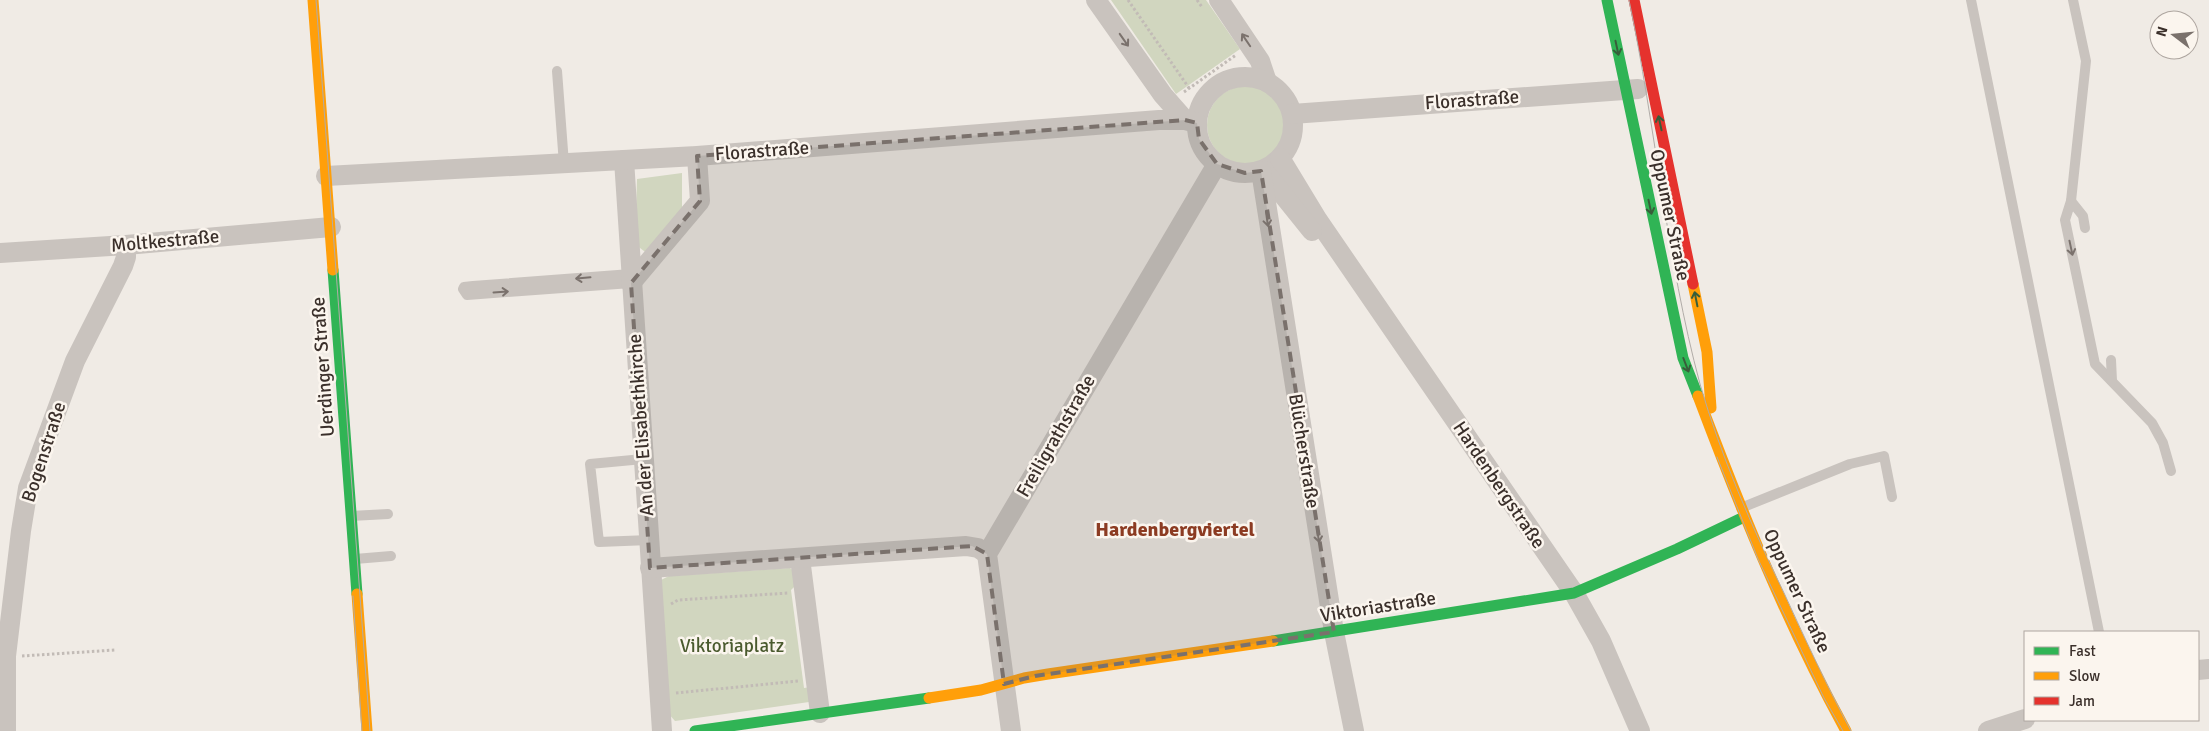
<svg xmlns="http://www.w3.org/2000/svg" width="2209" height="731" font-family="Signika,sans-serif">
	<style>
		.green { fill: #d1d6bf }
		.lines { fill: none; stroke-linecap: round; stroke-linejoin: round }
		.path { stroke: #c2bbb6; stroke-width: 3; stroke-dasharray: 2.5 2.5; stroke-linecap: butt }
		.lane { stroke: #c9c3be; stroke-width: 10 }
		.street { stroke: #c9c3be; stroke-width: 20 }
		.fast { stroke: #30b455; stroke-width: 11 }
		.slow { stroke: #ff9f0a; stroke-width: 11 }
		.jam { stroke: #e5322d; stroke-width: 11 }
		.tram { stroke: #b1aca8; stroke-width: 1 }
		.oneway { stroke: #7b726d }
		.oneway2 { stroke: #375e3a }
		.marked { fill: #7a716c; fill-opacity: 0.2; stroke: #7a716c; stroke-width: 4; stroke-dasharray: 10 6; stroke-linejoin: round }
		.labels { text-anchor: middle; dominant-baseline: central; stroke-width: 5; stroke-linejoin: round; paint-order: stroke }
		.street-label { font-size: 19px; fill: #3b302b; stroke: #fbf5ee }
		.park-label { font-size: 19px; fill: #4a5a2e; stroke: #fbf5ee }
		.neighbourhood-label { font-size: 20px; font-weight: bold; fill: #8c3b22; stroke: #fbf5ee }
	</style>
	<rect width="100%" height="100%" fill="#f0ebe5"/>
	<g class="green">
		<polygon points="1111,0 1206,0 1240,49 1176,94"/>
		<circle cx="1246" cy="125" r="39"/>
		<polygon points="682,173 682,212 649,255 635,244 637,179"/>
		<polygon points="790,568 794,571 797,584 791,590 804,688 811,687 809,702 675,721 668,713 661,580 669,576"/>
	</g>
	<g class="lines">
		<g class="path">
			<polyline points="1128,0 1189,88"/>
			<polyline points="1197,0 1202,7"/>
			<polyline points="1184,92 1236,55"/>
			<polyline points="671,604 678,600 789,593"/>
			<polyline points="22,656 115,650"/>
			<polyline points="676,693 799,681"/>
		</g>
		<g class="lane">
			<polyline points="1971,0 2099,632"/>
			<polyline points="2073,0 2086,61 2071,201 2065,220 2095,364 2152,423 2163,443 2171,471"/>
			<polyline points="557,71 564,164"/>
			<polyline points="2071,201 2083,216 2085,228"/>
			<polyline points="631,274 473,286 464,287 463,289 467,295 631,283"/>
			<polyline points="2111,360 2112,381"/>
			<polyline points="643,459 590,464 599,542 649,540"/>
			<polyline points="1741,508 1850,464 1884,456 1892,497"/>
			<polyline points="351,516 388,514"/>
			<polyline points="355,559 391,556"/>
		</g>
		<g class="street">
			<polyline points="1096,0 1163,95 1185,120"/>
			<polyline points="1219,0 1260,61 1267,82"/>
			<circle cx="1245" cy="125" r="48"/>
			<polyline points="1292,114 1638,89"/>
			<polyline points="1280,158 1317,219 1574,593 1601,641 1640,731"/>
			<polyline points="624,160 662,731"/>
			<polyline points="1263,170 1312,231"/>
			<polyline points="1261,171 1334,632 1354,731"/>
			<polyline points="326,176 697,156 1159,120 1185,120 1197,123"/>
			<polyline points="0,253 126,245 331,227"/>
			<polyline points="631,283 700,201 697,156"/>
			<polyline points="800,558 820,713"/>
			<polyline points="650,568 966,546 978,548 987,554"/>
			<polyline points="2198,670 2209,669"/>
			<polyline points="6,731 6,656 21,531 28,488 75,361 123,266 126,257 126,245"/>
			<polyline points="1011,731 987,554 1217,164"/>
			<polyline points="1988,731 2025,719"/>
		</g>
		<g class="fast">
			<polyline points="1607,0 1683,358 1698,396"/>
			<polyline points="333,270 357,594"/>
			<polyline points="1273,641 1574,593 1677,549 1744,517"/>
			<polyline points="695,731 929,698"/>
		</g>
		<g class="slow">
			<polyline points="313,0 333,270"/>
			<polyline points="1693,284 1707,352 1711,408"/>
			<path d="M1698 396C1741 510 1787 624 1846 731"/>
			<polyline points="357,594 367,731"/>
			<polyline points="929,698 981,690 1024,678 1048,674 1273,641"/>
		</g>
		<polyline class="jam" points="1634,0 1693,284"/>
		<g class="tram">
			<polyline points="316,0 370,731"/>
			<path d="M1629 0C1656 127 1666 258 1700 384 1721 457 1752 527 1785 595 1806 641 1827 686 1851 731"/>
			<polyline points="1717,457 1758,559 1824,698 1843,731"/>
			<polyline points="353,596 362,731"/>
		</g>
	</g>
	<defs><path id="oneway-shaft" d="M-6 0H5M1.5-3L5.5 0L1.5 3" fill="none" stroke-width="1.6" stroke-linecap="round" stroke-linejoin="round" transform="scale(1.25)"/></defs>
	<g class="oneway">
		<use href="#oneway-shaft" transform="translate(1124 40) rotate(55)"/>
		<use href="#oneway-shaft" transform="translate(1246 40) rotate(-124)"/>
		<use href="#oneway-shaft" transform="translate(1267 219) rotate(82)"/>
		<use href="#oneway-shaft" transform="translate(2071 248) rotate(78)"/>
		<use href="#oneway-shaft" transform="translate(583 278) rotate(175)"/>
		<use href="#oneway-shaft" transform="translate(501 292) rotate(-4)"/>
		<use href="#oneway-shaft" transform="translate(1318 535) rotate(81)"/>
	</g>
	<g class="oneway2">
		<use href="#oneway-shaft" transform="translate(1617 48) rotate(78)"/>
		<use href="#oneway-shaft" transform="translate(1660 123) rotate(-102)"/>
		<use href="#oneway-shaft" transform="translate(1650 207) rotate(78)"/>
		<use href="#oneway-shaft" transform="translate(1696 299) rotate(-101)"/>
		<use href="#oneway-shaft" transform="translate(1686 365) rotate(69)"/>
	</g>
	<path class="marked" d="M1185 120 1197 123 1199 139 1217 164 1245 173 1261 171 1334 632 1035 676 1004 684 987 554 972 546 650 568 631 283 700 201 697 156Z"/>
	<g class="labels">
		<g class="street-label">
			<text transform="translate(1472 100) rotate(-4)">Florastraße</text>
			<text transform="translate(762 151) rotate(-4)">Florastraße</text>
			<text transform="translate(1670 215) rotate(78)">Oppumer Straße</text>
			<text transform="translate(165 241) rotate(-5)">Moltkestraße</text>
			<text transform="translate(323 367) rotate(-94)">Uerdinger Straße</text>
			<text transform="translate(641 425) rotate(-94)">An der Elisabethkirche</text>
			<text transform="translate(1056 436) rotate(-60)">Freiligrathstraße</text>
			<text transform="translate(1304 451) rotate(81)">Blücherstraße</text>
			<text transform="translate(44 452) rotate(-72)">Bogenstraße</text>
			<text transform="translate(1499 485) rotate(56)">Hardenbergstraße</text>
			<text transform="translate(1797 591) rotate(65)">Oppumer Straße</text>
			<text transform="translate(1378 607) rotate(-9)">Viktoriastraße</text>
		</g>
		<g class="park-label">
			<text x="732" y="646">Viktoriaplatz</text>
		</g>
		<g class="neighbourhood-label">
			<text x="1175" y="529">Hardenbergviertel</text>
		</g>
	</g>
	<rect x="2024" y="631" width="175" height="90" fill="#fbf5ee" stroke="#aea6a0"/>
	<rect x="2034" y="647" width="25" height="8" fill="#30b455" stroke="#aea6a0"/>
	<text x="2069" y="656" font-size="15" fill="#3b302b">Fast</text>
	<rect x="2034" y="672" width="25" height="8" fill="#ff9f0a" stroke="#aea6a0"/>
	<text x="2069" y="681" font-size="15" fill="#3b302b">Slow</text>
	<rect x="2034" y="697" width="25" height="8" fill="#e5322d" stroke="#aea6a0"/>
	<text x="2069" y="706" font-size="15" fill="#3b302b">Jam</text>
	<g transform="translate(2174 35) rotate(286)"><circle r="24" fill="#fbf5ee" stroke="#aea6a0"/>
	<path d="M0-4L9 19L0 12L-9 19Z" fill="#7a716c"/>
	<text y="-8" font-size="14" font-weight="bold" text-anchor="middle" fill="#3b302b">N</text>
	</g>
</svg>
